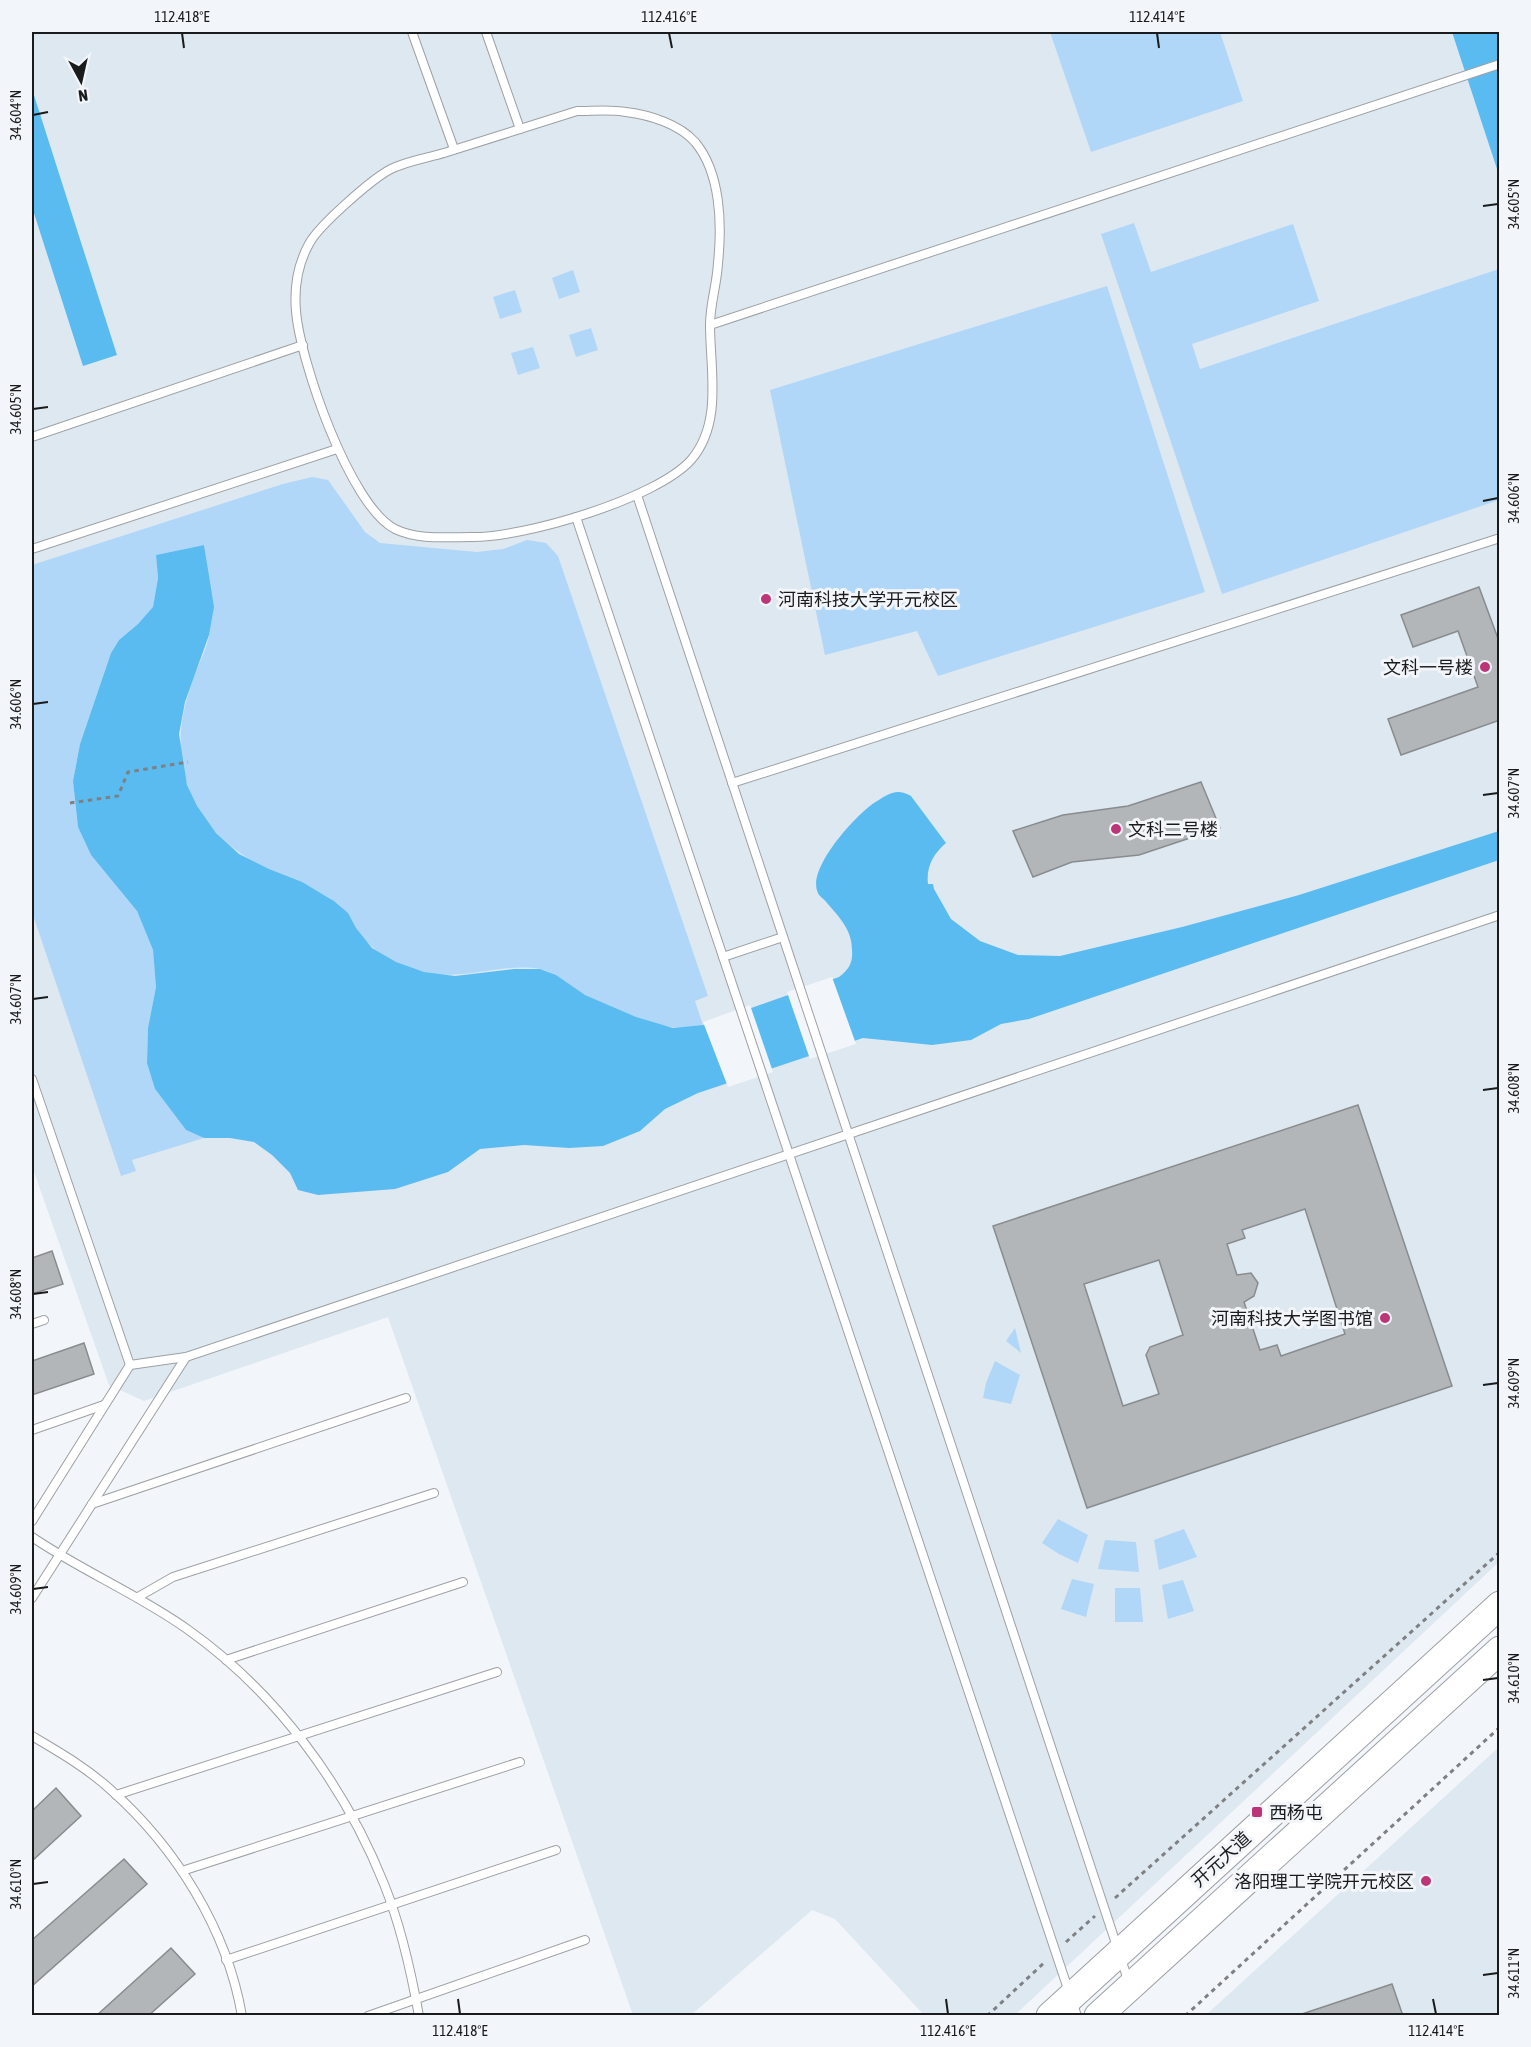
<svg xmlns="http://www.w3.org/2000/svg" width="1531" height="2047" font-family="'Asap Condensed','Noto Sans SC',sans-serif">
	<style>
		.built { fill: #dee8f1 }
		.green { fill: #b0d7f8 }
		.water { fill: #5abbf0 }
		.pier { fill: #f2f5f9 }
		.building { fill: #b3b6b9; stroke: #898c8f; stroke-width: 1.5; fill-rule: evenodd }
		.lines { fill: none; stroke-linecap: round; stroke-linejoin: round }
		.lane-casing { stroke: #9ea1a4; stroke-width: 10 }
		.primary-casing { stroke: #9ea1a4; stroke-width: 29 }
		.path { stroke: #7e8083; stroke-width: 3; stroke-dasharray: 4.5 4.5; stroke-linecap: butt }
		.lane { stroke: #fff; stroke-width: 8 }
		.primary { stroke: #fff; stroke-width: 27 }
		.ticks { fill: none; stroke: #1a1b1c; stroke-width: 2 }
		.poi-dot { fill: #bc3677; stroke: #f2f5f9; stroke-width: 2 }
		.labels { text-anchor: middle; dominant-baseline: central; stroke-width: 6; stroke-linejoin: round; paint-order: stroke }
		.poi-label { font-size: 18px; fill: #1a1b1c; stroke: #f2f5f9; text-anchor: start }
		.street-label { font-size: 18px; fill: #1a1b1c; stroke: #f2f5f9 }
		.neatline { fill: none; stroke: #1a1b1c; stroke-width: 2 }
		.ticks-label { font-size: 15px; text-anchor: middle; fill: #1a1b1c }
	</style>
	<rect width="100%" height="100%" fill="#f2f5f9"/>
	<g class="built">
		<polygon points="32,32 1499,32 1499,1562 1015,2015 924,2015 835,1919 812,1910 691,2015 633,2015 388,1317 144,1401 109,1385 32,1166"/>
		<polygon points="1499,1747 1499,2015 1206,2015"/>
	</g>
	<g class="green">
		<polygon points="1050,32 1220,32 1243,101 1091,152"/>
		<polygon points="1134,223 1151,272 1293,224 1319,301 1192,344 1200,369 1499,269 1499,500 1222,594 1101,234"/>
		<polygon points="573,270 580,292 559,299 552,278"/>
		<polygon points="1107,286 1205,592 938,676 917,631 825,655 770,390"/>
		<polygon points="515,290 522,312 500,319 493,297"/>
		<polygon points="591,328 598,350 576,357 569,335"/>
		<polygon points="533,347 540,368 518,375 511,353"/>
		<path d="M312 477 328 480 365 532 380 543 477 552 503 549 527 540 546 543 558 556 708 996 695 1001 703 1025C693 1026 681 1029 671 1027 643 1023 612 1009 587 996 571 988 558 973 540 969 502 962 462 982 423 972 396 965 371 951 356 929 348 917 346 910 334 901 313 887 291 880 269 869 232 853 199 823 187 784 175 743 181 712 195 674 200 661 207 648 209 635 210 628 209 620 209 613 208 590 208 568 204 545L156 555 158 578 153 608 138 624 119 640 111 653 80 744 73 781 78 827 91 855 137 911 153 950 156 987 148 1028 147 1062 155 1089 186 1130 204 1138 132 1160 136 1171 121 1176 32 912V565L283 484Z"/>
		<polygon points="1015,1328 1021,1353 1006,1341"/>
		<polygon points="995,1361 1020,1375 1011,1404 983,1398 986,1383"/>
		<polygon points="1058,1519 1088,1535 1078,1563 1059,1554 1042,1543"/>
		<polygon points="1184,1529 1197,1557 1159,1570 1154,1540"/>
		<polygon points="1105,1540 1136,1542 1139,1572 1098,1569"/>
		<polygon points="1072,1579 1094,1584 1086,1617 1061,1609"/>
		<polygon points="1183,1580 1194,1611 1168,1619 1162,1585"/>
		<polygon points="1115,1588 1140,1588 1143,1622 1115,1622"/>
	</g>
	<g class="water">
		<polygon points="1452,32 1499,32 1499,175"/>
		<polygon points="32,89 117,355 83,366 32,207"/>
		<path d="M204 545 214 607 209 635 185 702 179 734 187 785 197 806 216 833 239 854 269 869 302 882 334 901 348 913 356 928 372 948 396 962 424 972 455 976 514 969H540L556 975 585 995 636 1017 673 1028 703 1025 839 977C849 969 853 963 852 950 852 930 840 918 827 903 825 900 819 896 818 893 806 869 856 815 874 803 887 795 896 787 911 796L946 843C933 854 926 867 928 884H933L934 889 951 919 980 941 1018 955 1060 956 1182 927 1299 895 1499 831V860L1029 1019 1001 1024 971 1040 932 1045 863 1038 698 1093 665 1109 640 1131 603 1146 569 1148 524 1145 480 1149 448 1172 395 1189 318 1195 298 1190 290 1173 272 1155 254 1142 230 1138H204L186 1130 155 1089 147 1063 148 1028 156 987 153 950 137 911 91 855 78 827 73 781 80 744 111 653 119 640 138 624 153 607 158 578 156 555Z"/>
	</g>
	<g class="pier">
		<polygon points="832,977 856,1044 810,1059 787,992"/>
		<polygon points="750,1005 773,1072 728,1087 703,1022"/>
	</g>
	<g class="building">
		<polygon points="1479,587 1500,644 1500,720 1401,755 1388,719 1478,687 1458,631 1413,647 1401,615"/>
		<polygon points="1201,782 1220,828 1139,855 1072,862 1033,877 1013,831 1063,815 1128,806"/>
		<path d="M1358 1105 1452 1386 1087 1508 993 1226ZM1305 1209 1345 1334 1281 1356 1277 1345 1260 1350 1244 1302 1254 1296 1258 1283 1251 1273 1237 1275 1227 1244 1245 1238 1242 1230ZM1159 1260 1183 1335 1150 1347 1146 1355 1159 1394 1123 1406 1084 1284Z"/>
		<polygon points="52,1251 63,1284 32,1294 32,1258"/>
		<polygon points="84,1343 94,1374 32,1395 32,1361"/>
		<polygon points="56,1788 81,1816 32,1861 32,1811"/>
		<polygon points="124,1859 147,1884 32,1986 32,1940"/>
		<polygon points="171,1948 195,1974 148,2016 96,2016"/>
		<polygon points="1392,1984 1403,2016 1296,2016"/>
	</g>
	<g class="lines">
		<g class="lane-casing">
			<g id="lane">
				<polyline points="412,32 454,149"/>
				<polyline points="486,32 520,129"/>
				<path d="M577 111C593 111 610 109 626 112 650 115 679 124 695 142 721 173 722 225 718 263 717 284 710 304 710 325 710 369 723 423 691 460 656 499 523 538 471 537 447 537 417 540 395 529 350 506 300 361 296 311 294 288 298 264 309 244 318 226 373 178 391 169 407 161 427 158 444 153 488 139 533 125 577 111Z"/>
				<polyline points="710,325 1500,64"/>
				<polyline points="32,437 303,345"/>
				<polyline points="637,495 1129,1983"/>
				<polyline points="576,517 1077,2016"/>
				<polyline points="32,549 337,449"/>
				<polyline points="732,783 1500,538"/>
				<polyline points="723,957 783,937"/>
				<polyline points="32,1079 130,1365 186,1357 1500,915"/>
				<polyline points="32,1324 44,1320"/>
				<polyline points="32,1430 104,1405"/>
				<polyline points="92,1504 406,1398"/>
				<polyline points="32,1521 130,1365"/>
				<path d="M32 1537C82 1571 138 1594 187 1629 276 1692 344 1784 384 1884 401 1926 411 1971 419 2016"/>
				<polyline points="138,1597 173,1577 434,1493"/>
				<polyline points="32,1598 186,1357"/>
				<polyline points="226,1660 463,1582"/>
				<path d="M32 1736C59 1752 87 1768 111 1790 176 1848 227 1929 242 2016"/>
				<polyline points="116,1795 497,1672"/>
				<polyline points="182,1871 520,1762"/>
				<polyline points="226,1960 556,1850"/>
				<polyline points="368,2016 585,1940"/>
			</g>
		</g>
		<g class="primary-casing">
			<g id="primary">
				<polyline points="1050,2016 1500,1605"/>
				<polyline points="1098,2016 1500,1650"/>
			</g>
		</g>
		<g class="path">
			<polyline points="70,803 118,796 128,772 188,762"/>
			<polyline points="1115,1898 1500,1552"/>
			<polyline points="1066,1942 1095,1916"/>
			<polyline points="987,2016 1046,1961"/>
			<polyline points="1185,2016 1500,1727"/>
		</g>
		<use href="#lane" class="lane"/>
		<use href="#primary" class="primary"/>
	</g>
	<path class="ticks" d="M182 33 184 48M669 33 672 48M1157 33 1159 48M33 115 48 112M1483 206 1498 204M33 409 48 407M1483 501 1498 498M33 704 48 702M1483 795 1498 793M33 999 48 997M1483 1090 1498 1088M33 1294 48 1292M1483 1385 1498 1383M33 1589 48 1587M1483 1680 1498 1678M33 1884 48 1882M1483 1975 1498 1973M458 1999 460 2014M946 1999 948 2014M1433 1999 1436 2014"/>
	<g class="poi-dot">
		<circle cx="766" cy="599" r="6"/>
		<circle cx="1485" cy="667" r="6"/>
		<circle cx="1116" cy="829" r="6"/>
		<circle cx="1385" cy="1318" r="6"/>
		<rect x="1251" y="1806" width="12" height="12" rx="3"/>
		<circle cx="1426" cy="1881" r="6"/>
	</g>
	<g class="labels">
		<g class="poi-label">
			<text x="778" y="599">河南科技大学开元校区</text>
			<text x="1473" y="667" text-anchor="end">文科一号楼</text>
			<text x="1128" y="829">文科二号楼</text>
			<text x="1373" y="1318" text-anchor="end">河南科技大学图书馆</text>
			<text x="1269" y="1812">西杨屯</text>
			<text x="1414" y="1881" text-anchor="end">洛阳理工学院开元校区</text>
		</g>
		<g class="street-label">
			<text transform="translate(1221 1859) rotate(-42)">开元大道</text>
		</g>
	</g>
	<rect width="1531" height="2047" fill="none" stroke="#f2f5f9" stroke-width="66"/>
	<g transform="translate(81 81) rotate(172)" stroke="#f2f5f9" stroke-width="4.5" paint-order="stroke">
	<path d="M0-4.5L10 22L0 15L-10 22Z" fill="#1a1b1c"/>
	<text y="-9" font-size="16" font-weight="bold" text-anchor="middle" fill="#1a1b1c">N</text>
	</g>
	<rect x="33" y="33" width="1465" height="1981" class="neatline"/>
	<g class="ticks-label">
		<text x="182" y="22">112.418°E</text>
		<text x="669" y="22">112.416°E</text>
		<text x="1157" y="22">112.414°E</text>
		<text transform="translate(16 115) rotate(-90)" y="5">34.604°N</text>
		<text transform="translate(1514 204) rotate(-90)" y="5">34.605°N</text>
		<text transform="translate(16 409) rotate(-90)" y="5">34.605°N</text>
		<text transform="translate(1514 498) rotate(-90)" y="5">34.606°N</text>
		<text transform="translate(16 704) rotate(-90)" y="5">34.606°N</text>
		<text transform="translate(1514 793) rotate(-90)" y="5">34.607°N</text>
		<text transform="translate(16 999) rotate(-90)" y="5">34.607°N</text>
		<text transform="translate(1514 1088) rotate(-90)" y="5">34.608°N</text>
		<text transform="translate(16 1294) rotate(-90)" y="5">34.608°N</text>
		<text transform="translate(1514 1383) rotate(-90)" y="5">34.609°N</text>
		<text transform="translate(16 1589) rotate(-90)" y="5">34.609°N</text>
		<text transform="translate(1514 1678) rotate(-90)" y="5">34.610°N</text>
		<text transform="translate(16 1884) rotate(-90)" y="5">34.610°N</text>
		<text transform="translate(1514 1973) rotate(-90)" y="5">34.611°N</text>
		<text x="460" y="2036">112.418°E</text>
		<text x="948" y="2036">112.416°E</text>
		<text x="1436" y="2036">112.414°E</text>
	</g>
</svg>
